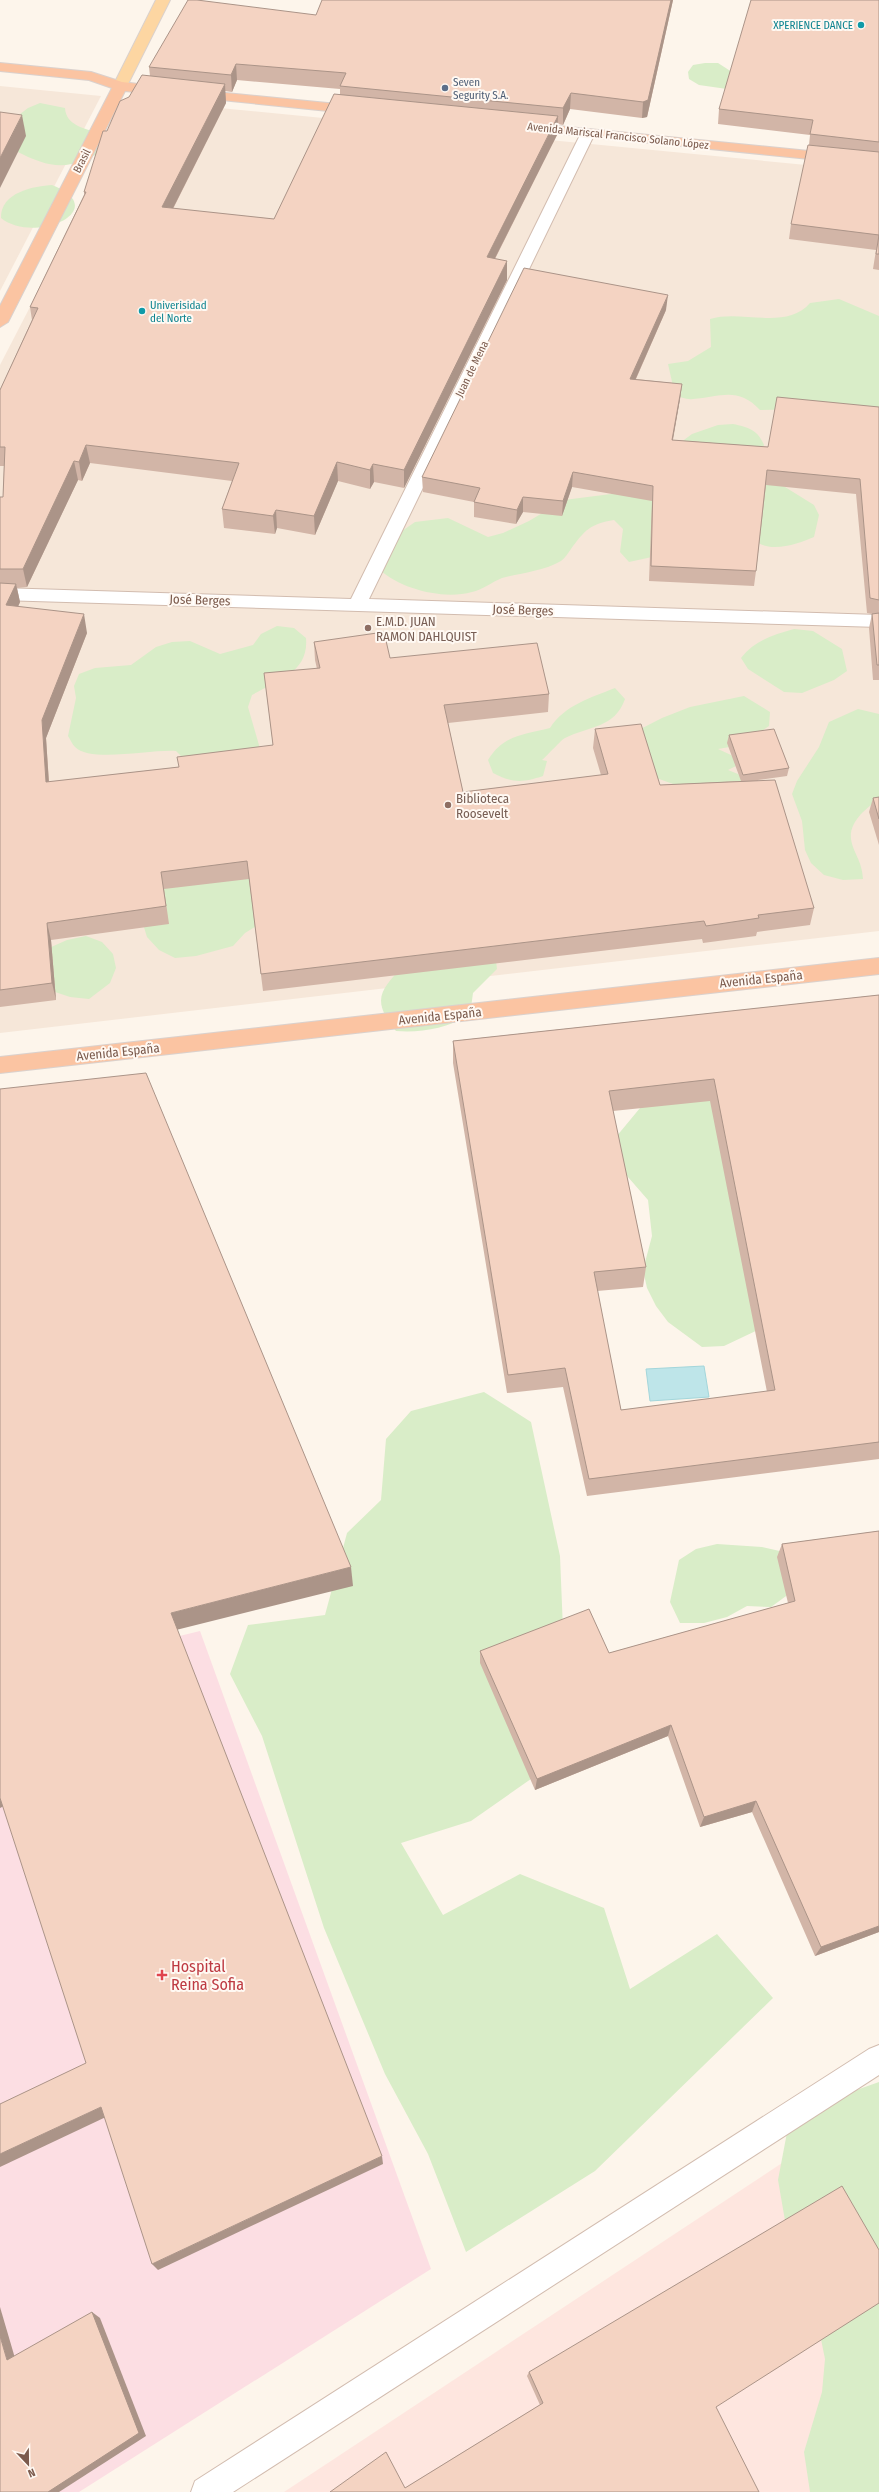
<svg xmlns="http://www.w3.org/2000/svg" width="879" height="2492" font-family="'Fira Sans Condensed',sans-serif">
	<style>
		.residential { fill: #f6e7d9 }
		.commercial { fill: #fee6df }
		.medical { fill: #fcdee3 }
		.green { fill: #d9edc8 }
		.water { fill: #bee5e9; stroke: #a3d6db }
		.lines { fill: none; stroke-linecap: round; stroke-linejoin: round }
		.minor-casing { stroke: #d2bcaf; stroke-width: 2 }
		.tertiary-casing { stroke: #d2bcaf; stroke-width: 2 }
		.primary-casing { stroke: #dad1cd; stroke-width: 2 }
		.trunk-casing { stroke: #dad1cd; stroke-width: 2 }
		.minor { fill: #fff; fill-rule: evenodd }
		.tertiary { fill: #fff; fill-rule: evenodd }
		.primary { fill: #fdd6a2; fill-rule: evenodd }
		.trunk { fill: #fbc4a2; fill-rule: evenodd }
		.wall { fill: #d2b5a7; fill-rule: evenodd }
		.shaded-wall { fill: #ab9488 }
		.building { fill: #f4d3c2; stroke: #ab9488; fill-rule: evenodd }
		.culture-dot { fill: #0f9aa8; stroke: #fff9f3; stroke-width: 1.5 }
		.service-dot { fill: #5c6f8a; stroke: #fff9f3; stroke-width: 1.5 }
		.education-dot { fill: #8d6e63; stroke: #fff9f3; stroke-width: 1.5 }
		.health-dot { fill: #e0444e; stroke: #fff9f3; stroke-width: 1.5 }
		.labels { text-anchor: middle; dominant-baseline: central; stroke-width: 4; stroke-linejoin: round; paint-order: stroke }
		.far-culture-label { font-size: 11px; fill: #0d838f; stroke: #fff9f3; text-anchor: end }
		.far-service-label { font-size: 11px; fill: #4e5e75; stroke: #fff9f3; text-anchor: start }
		.far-street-label { font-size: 11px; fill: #7b5a4c; stroke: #fff9f3 }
		.street-label { font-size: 13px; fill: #7b5a4c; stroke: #fff9f3 }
		.education-label { font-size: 13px; fill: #785e54; stroke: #fff9f3; text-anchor: start }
		.near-health-label { font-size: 16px; fill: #be3a42; stroke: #fff9f3; text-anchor: start }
	</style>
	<rect width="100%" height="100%" fill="#fdf5eb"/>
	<g class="residential">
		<polygon points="0,86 101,96 0,291"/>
		<polygon points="137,100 879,172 879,931 0,1033 0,365"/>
	</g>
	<polygon class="commercial" points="879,2099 879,2492 284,2492"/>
	<polygon class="medical" points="200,1631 431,2269 79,2492 0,2492 0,1680"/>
	<g class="green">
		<polygon points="705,63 718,63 735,74 727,89 699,85 689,79 688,72 693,65"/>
		<path d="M40 103 65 108C66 126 86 129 100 133L109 147C72 170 54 171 16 151L11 121 28 108Z"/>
		<path d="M52 185C114 210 34 245 1 218 0 192 35 186 52 185Z"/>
		<path d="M839 299 879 316V416L803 409 760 410C738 386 720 397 693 399 687 400 680 397 675 395L668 364 688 361 711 347 710 319C741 309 786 331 810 303Z"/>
		<path d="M733 424C748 427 758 430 764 445L760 456 661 555 629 562 620 552 623 529 614 520C590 524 585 530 571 549 568 553 565 558 561 561 544 571 521 573 502 578 492 582 482 590 472 592 443 600 401 589 380 570L392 538 415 522 448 518 488 537 503 533 529 521 564 500 611 494 692 434 718 425Z"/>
		<path d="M747 481 777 482 814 505 819 515 814 537C798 544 762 557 751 534 748 527 748 492 747 481Z"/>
		<path d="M277 626 294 628 306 638C309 673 277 680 252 695L248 707 263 759 186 761 176 751C153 749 90 763 75 747 72 744 70 739 68 736L76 698 74 686 79 674 95 668 131 665 156 647 172 642 190 641 220 654 253 645 261 634Z"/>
		<path d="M794 629 813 631 842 649 847 671 834 680 802 693 784 692 748 669 741 658C755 640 773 635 794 629Z"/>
		<path d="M615 688 625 699C615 728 589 726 565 738 561 740 548 755 542 760L547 761 543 776C522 783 512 783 493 773L488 760C503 735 523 735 550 728 565 705 590 698 615 688Z"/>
		<polygon points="744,696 770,712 769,726 741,745 718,749 731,755 740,764 728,770 738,774 744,783 676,785 645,774 621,739 662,718 690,707"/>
		<path d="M858 709 879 714V799C867 808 849 821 851 839 853 853 862 860 863 879L843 880 824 875 811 863 805 850 802 821 792 794 797 781 819 747 829 722Z"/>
		<polygon points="255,860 261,923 245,933 233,946 196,956 175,958 159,950 147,937 143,924 154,896 168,885"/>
		<polygon points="86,936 102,942 113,954 116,968 110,983 89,999 70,997 52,991 49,948 67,940"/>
		<path d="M495 953 497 969 473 993 470 1015C447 1028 422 1033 396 1031 370 999 381 990 405 964Z"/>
		<polygon points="707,1084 762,1328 724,1346 702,1347 668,1322 656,1306 647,1288 643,1270 652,1236 648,1200 621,1169 616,1137 650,1096"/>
		<polygon points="484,1392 531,1422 560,1556 568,1753 471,1821 401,1843 443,1915 520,1874 604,1908 630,1989 717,1934 773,1998 595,2171 466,2252 428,2154 385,2074 324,1928 262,1736 230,1674 248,1625 325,1615 347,1533 381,1500 386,1439 411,1411"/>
		<polygon points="717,1544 762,1547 784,1552 793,1591 771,1607 747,1606 727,1617 704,1623 680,1623 670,1602 679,1560 696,1549"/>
		<polygon points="879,2082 879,2492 810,2492 804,2452 822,2392 825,2359 812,2295 788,2238 778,2180 789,2122 834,2098"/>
	</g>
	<polygon class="water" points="704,1366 709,1397 650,1401 646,1369"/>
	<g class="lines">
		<g class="minor-casing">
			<polygon id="minor" points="588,129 595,133 369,599 879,615 879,627 0,600 0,588 351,599 581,133"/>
		</g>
		<g class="tertiary-casing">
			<polygon id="tertiary" points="879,2045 879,2075 233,2492 191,2492 195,2481 869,2049"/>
		</g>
		<g class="primary-casing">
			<polygon id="primary" points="156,0 170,0 127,86 125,89 115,89 113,86"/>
		</g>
		<g class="trunk-casing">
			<g id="trunk">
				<polygon points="0,63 91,72 122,82 163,87 170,91 163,95 125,91 8,322 0,327 0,306 112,88 89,80 0,71"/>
				<polygon points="196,90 358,106 365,110 358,114 191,97 189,94 191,91"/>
				<polygon points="528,123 879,158 879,166 523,130 521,127"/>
				<polygon points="879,958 879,974 0,1073 0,1057"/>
			</g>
		</g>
		<use href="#minor" class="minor"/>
		<use href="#tertiary" class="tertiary"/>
		<use href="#primary" class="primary"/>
		<use href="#trunk" class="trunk"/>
	</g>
	<g class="wall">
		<path d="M673 0 647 117 642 118 570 109 563 125 558 124 557 135 495 259 507 261V280L404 488 374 482 370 489 338 481 315 535 277 528 275 534 224 528 222 509 232 481 90 463 82 481 78 480 27 587 17 588 20 602 18 607 87 633 46 738 49 782 179 767 273 745 264 673 317 669 315 660 314 642 390 658 549 694 548 712 448 723 463 792 601 775 593 748 595 729 660 785 741 781 727 743 729 735 789 768 787 776 758 780 814 908 810 925 757 932 756 936 703 943 702 939 263 991 249 879 164 889 169 924 51 940 56 1000 0 1007V497H3L4 466H0V390L32 320 30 307 84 195V192L107 131 129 97 150 76 149 67 316 15ZM237 80 340 89V95L274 219 173 209 226 103 225 91 232 92Z"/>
		<polygon points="879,0 879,270 873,269 876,250 789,239 791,224 809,145 810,135 718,124 719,109"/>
		<polygon points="666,310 636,379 682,384 680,399 673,440 768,447 879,407 879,680 873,680 869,628 872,614 867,613 856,494 766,485 756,571 754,586 649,581 652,501 572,487 562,516 523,512 516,524 474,517 474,502 423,492 422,477"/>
		<polygon points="879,797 879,845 869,812 873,798"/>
		<path d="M879 995V1459L587 1496 563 1387 507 1393 453 1063V1041ZM710 1101 767 1392 621 1410 597 1291 643 1287 646 1267 613 1111Z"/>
		<polygon points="879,1531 879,1932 815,1956 752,1812 700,1827 668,1736 535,1790 480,1663 480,1651 609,1653 788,1603 777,1557 782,1544"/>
		<polygon points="529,2372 716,2407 405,2488 540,2405 527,2376"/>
	</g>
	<g class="shaded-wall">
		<polygon points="671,0 673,0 647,117 642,118 643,102"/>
		<polygon points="236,64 237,80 232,92 231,75"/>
		<polygon points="225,84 226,103 164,226 162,207"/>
		<polygon points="571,93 570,109 563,125 563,108"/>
		<polygon points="22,115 26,136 0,188 0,158"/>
		<polygon points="558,116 557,135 486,276 487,257"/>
		<polygon points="507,261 507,280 404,488 404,470"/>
		<polygon points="668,295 666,310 629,394 630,379"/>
		<polygon points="682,384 680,399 670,455 672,440"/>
		<polygon points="86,445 90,463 82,481 79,462"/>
		<polygon points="74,461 78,480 27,587 23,569"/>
		<polygon points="337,462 338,481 315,535 314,516"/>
		<polygon points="373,464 374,482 370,489 370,470"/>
		<polygon points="573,472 572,487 562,516 563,501"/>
		<polygon points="523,497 523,512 516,524 517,510"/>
		<polygon points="276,510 277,528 275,534 273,516"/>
		<polygon points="16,584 20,602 10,624 6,605"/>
		<polygon points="84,614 87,633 46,738 50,800 46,782 42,720"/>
		<polygon points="47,923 51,940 56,1000 52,983"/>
		<polygon points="351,1567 353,1586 176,1630 171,1613"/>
		<polygon points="671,1725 668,1736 535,1790 537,1779"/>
		<polygon points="0,1795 6,1805 0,1808"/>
		<polygon points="756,1801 752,1812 700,1827 704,1817"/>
		<polygon points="879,1926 879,1932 815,1956 821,1947"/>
		<polygon points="101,2107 108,2116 0,2167 0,2154"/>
		<polygon points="382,2156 383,2164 158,2270 152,2264"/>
		<polygon points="0,2307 17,2365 7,2360 0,2336"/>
		<polygon points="92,2312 100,2318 146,2436 59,2492 48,2492"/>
	</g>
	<g class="building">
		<polygon points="188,0 197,0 316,15 322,0 671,0 648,100 643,102 571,93 563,108 340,86 346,73 236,64 231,75 149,67"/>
		<polygon points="751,0 879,0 879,142 810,134 813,120 719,109"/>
		<polygon points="142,75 225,84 162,207 274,219 334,94 558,116 487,257 507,261 404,470 373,464 370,470 337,462 314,516 276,510 273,516 222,509 239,463 86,445 79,462 74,461 23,569 0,569 0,497 3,497 5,447 0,447 0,390 38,308 30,307 86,192 84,192 103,131 107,131 120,101 129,97"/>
		<polygon points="0,112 22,115 0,158"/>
		<polygon points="808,145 879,152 879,254 876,254 879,235 791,224"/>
		<polygon points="524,268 668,295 630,379 682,384 672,440 768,447 777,397 879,407 879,600 870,598 860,479 767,470 756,571 651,566 653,486 573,472 563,501 523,497 517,510 474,502 480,488 422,477"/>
		<polygon points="0,583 16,584 6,605 84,614 42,720 46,782 179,767 177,757 273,745 264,673 320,668 314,642 384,632 390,658 537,643 549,694 444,705 463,792 608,774 595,729 641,724 660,785 775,780 814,908 758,915 759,918 706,926 704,921 261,974 247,861 161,872 166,906 47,923 52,983 0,990"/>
		<polygon points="879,613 879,665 877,665 872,614"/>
		<polygon points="774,729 789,768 743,775 729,735"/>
		<polygon points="879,797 879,819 873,798"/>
		<path d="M879 995V1442L589 1479 565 1368 508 1375 453 1041ZM714 1079 775 1390 621 1410 594 1272 646 1267 609 1091Z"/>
		<polygon points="146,1073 351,1567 171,1613 382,2156 152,2264 101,2107 0,2154 0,2104 86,2063 0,1798 0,1089"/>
		<polygon points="879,1531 879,1926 821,1947 756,1801 704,1817 671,1725 537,1779 480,1651 589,1609 609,1653 795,1601 782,1544"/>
		<polygon points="842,2186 879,2250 879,2303 716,2407 759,2492 330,2492 386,2452 405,2488 543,2403 529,2372"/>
		<polygon points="92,2312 139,2433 48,2492 0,2492 0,2336 7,2360"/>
	</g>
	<g class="culture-dot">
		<circle cx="861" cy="25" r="4"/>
		<circle cx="142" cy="311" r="4"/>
	</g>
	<circle class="service-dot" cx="445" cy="88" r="4"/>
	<g class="education-dot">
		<circle cx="368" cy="628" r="4"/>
		<circle cx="448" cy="805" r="4"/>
	</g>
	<path class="health-dot" d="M160 1969h4v4h4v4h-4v4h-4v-4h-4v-4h4z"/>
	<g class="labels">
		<g class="far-culture-label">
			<text x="853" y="25">XPERIENCE DANCE</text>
			<text x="150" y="305" text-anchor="start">Univerisidad<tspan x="150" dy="13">del Norte</tspan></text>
		</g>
		<g class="far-service-label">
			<text x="453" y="82">Seven<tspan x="453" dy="13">Segurity S.A.</tspan></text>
		</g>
		<g class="far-street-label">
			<text transform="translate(618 136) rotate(6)">Avenida Mariscal Francisco Solano López</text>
			<text transform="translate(82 161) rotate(-63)">Brasil</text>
			<text transform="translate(472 369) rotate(-64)">Juan de Mena</text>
		</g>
		<g class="street-label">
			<text transform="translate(200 600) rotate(2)">José Berges</text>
			<text transform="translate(523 610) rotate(2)">José Berges</text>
			<text transform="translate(761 979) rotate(-6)">Avenida España</text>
			<text transform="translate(440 1016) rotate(-6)">Avenida España</text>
			<text transform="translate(118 1052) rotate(-6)">Avenida España</text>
		</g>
		<g class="education-label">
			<text x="376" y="621">E.M.D. JUAN<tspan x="376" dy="15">RAMON DAHLQUIST</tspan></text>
			<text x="456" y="798">Biblioteca<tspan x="456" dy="15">Roosevelt</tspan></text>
		</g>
		<g class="near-health-label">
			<text x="171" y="1966">Hospital<tspan x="171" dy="18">Reina Sofia</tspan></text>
		</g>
	</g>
	<g transform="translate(28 2464) rotate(158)" stroke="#fff9f3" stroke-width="3" paint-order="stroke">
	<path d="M0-3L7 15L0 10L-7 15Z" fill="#7b5a4c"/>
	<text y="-6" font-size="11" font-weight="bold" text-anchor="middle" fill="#7b5a4c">N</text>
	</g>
</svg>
